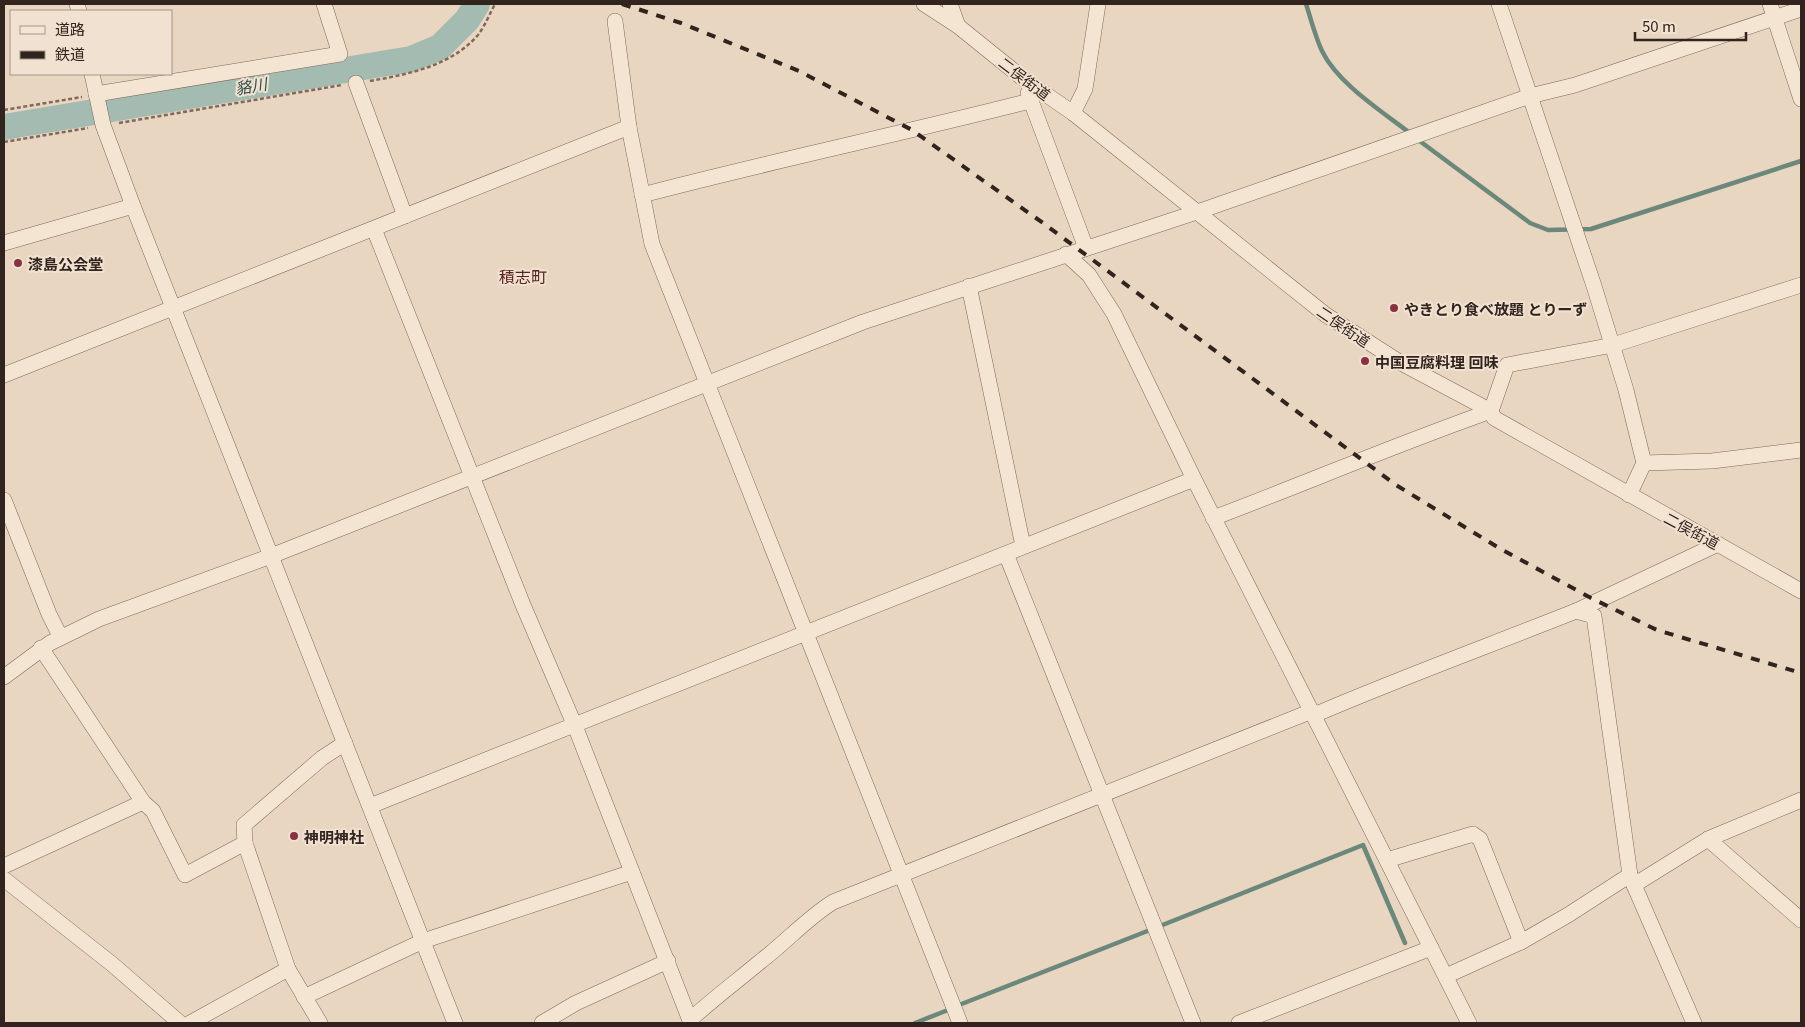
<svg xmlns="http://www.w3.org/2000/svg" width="1805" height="1027" font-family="Georgia,'Noto Sans JP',serif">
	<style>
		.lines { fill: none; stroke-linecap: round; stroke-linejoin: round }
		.stream { stroke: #6c887c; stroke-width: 4.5 }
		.river { stroke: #a3bbb0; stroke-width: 26 }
		.minor-casing { stroke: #80685a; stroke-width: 16 }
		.path { stroke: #80685a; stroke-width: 2.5; stroke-dasharray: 4 2.5; stroke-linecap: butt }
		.minor { stroke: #f4e5d3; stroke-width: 15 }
		.rail { stroke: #31231d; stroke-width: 4; stroke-dasharray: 9 9; stroke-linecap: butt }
		.poi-dot { fill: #883141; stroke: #f1e1d0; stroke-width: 2 }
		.labels { text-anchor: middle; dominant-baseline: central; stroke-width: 4; stroke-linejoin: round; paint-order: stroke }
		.street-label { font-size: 15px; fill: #31231d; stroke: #f1e1d0 }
		.poi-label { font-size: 15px; font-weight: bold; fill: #31231d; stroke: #f1e1d0; text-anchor: start }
		.water-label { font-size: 16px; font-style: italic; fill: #2e4f48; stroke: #f1e1d0 }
		.neighbourhood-label { font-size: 16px; fill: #592321; stroke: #f1e1d0 }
	</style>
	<rect width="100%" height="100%" fill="#e8d6c1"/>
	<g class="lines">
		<g class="stream">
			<path d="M1306 4C1311 19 1315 36 1322 51 1338 84 1383 112 1411 134"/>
			<polyline points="1417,139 1530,223 1548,230 1591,229 1801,161"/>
			<polyline points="1160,926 1363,845 1405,943"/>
			<polyline points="959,1005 1150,930"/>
			<polyline points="915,1023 948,1010"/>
		</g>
		<polyline class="river" points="4,127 411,59 440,47 467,20 477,4"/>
		<g class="minor-casing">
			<g id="minor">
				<polyline points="77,4 79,11"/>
				<polyline points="924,4 958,26 1025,80 1073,113 1326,315 1401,363 1491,411 1494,418 1801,591"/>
				<polyline points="950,4 958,26"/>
				<polyline points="1499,4 1594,286 1626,390 1644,463 1629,495"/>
				<polyline points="1770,4 1801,99"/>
				<polyline points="615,21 629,127"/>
				<polyline points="92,74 103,125 133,206 455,1023"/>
				<polyline points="356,83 405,216"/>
				<polyline points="1028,93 1086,248"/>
				<polyline points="96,94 340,54 324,4"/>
				<polyline points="1073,113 1085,89 1098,4"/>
				<path d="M642 195C771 161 901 134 1030 101"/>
				<polyline points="374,229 523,605 575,726 691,1023"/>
				<polyline points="4,243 133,206"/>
				<polyline points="1066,254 1089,275 1114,314 1194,479 1469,1023"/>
				<polyline points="969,286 1023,546"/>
				<polyline points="4,375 629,127 652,244 960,1023"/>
				<polyline points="1644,463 1712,461 1801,450"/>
				<polyline points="4,500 49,614 60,636"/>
				<path d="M1213 518C1306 483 1397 444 1491 411L1507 365 1613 345 1801 285"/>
				<polyline points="1006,554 1193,1023"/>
				<polyline points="1576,611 1718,544"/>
				<polyline points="41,648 143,802 153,811 185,875 245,843"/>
				<polyline points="4,677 50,643 99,619 271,556 863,322 1197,212 1530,96 1575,85 1801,9"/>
				<path d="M1314 715C1400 678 1488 646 1576 611L1594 616 1630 875 1634 885 1708 839 1801 800"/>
				<polyline points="370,806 1194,479"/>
				<polyline points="1708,839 1801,920"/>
				<polyline points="1387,860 1473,834 1480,839 1521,942"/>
				<polyline points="4,866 143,802"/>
				<polyline points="4,879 112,964 180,1023"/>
				<polyline points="1634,885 1694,1023"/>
				<polyline points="1446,976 1521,942 1568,915 1630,875"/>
				<polyline points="304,997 423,941 632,872"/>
				<path d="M690 1020C713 999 737 981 761 961 786 942 806 919 833 902L1312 711"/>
				<polyline points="190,1023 288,969"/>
				<polyline points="320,1023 288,969 245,843 244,825 322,758 345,743"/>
				<polyline points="542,1023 576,1003 668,961"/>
				<polyline points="1239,1023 1431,948"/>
			</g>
		</g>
		<g class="path">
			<path d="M370 81C409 74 451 66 478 35 485 26 490 13 495 4"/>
			<polyline points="4,110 82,97"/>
			<polyline points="119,123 342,85"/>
			<polyline points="4,142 88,128"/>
		</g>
		<use href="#minor" class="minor"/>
		<polyline class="rail" points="622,4 681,23 799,71 912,130 1043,223 1396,485 1499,548 1591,598 1657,630 1801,673"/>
	</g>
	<g class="poi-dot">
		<circle cx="18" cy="263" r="5"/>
		<circle cx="1394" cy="308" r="5"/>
		<circle cx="1365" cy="361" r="5"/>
		<circle cx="294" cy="836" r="5"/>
	</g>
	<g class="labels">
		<g class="street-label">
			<text transform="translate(1025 78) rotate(37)">二俣街道</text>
			<text transform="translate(1344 326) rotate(34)">二俣街道</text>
			<text transform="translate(1692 530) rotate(28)">二俣街道</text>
		</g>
		<g class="poi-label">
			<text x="28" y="263">漆島公会堂</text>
			<text x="1404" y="308">やきとり食べ放題 とりーず</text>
			<text x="1375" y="361">中国豆腐料理 回味</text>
			<text x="304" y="836">神明神社</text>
		</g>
		<g class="water-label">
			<text transform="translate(251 85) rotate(-9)">貉川</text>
		</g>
		<g class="neighbourhood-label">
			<text x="523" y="276">積志町</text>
		</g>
	</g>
	<rect width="1805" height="1027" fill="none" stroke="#31231d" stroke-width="10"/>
	<rect x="10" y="10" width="162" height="65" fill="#f1e1d0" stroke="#a49588"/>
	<rect x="20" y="26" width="25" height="8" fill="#f4e5d3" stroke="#a49588"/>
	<text x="55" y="35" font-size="15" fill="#31231d">道路</text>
	<rect x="20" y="51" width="25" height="8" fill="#31231d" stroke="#a49588"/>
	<text x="55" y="60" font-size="15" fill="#31231d">鉄道</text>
	<path d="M1635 32v8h111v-8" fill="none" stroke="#31231d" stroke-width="2.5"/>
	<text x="1642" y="32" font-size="15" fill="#31231d" stroke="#f1e1d0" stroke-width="4" paint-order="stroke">50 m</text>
</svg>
